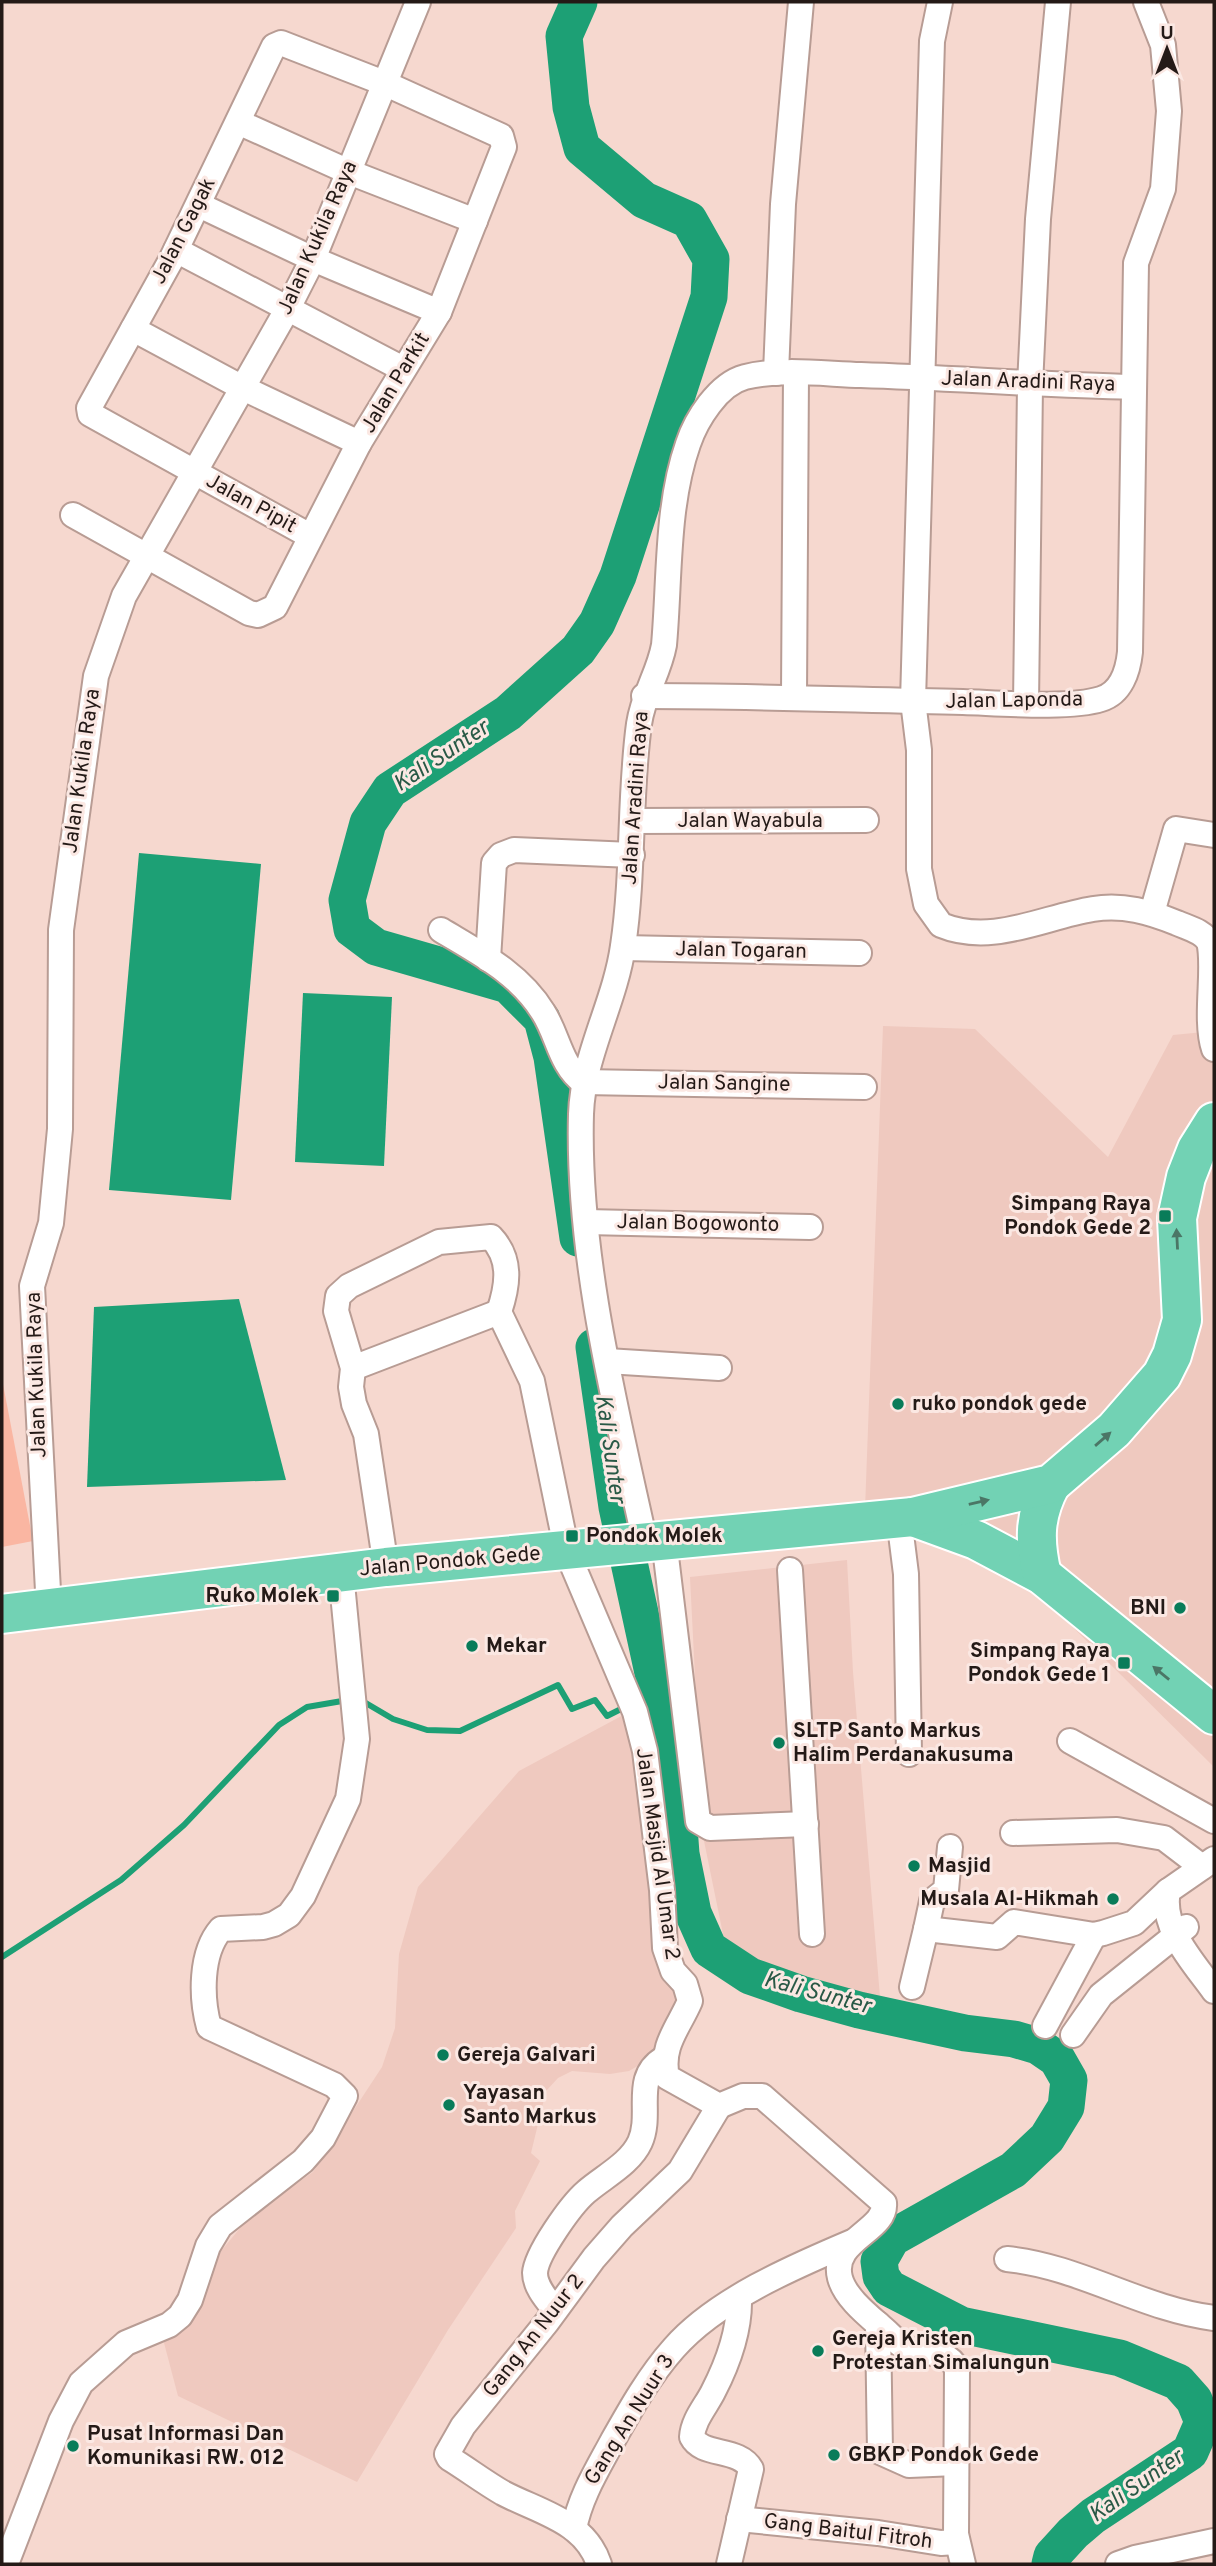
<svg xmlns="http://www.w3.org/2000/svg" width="1216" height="2566" font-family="Overpass,sans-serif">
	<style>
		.built { fill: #efc9bf }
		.green { fill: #fab6a2 }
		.water { fill: #1da075 }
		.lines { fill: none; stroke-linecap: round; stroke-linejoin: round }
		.stream { stroke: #1da075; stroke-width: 6 }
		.river { stroke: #1da075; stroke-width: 37 }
		.street-casing { stroke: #b89c94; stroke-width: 28 }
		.primary-casing { stroke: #fff; stroke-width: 42 }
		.street { stroke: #fff; stroke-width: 24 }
		.primary { stroke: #72d2b4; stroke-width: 38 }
		.oneway { fill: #4b7666 }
		.poi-dot { fill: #097c59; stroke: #fbe8e3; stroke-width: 2.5 }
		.labels { text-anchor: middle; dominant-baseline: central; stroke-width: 6; stroke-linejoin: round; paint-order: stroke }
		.street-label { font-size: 21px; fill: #241a17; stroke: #fbe8e3 }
		.poi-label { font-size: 21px; font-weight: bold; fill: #241a17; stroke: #fbe8e3; text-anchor: start }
		.water-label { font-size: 23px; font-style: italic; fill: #295946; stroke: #fbe8e3 }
	</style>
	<rect width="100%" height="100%" fill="#f6d8cf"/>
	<g class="built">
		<polygon points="883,1026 975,1029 1108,1157 1173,1035 1214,1031 1214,1767 1004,1559 952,1539 864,1536"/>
		<polygon points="847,1560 853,1672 881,2009 767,1969 725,1944 703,1836 690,1577"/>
		<polygon points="627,1713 651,1865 686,1977 660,2045 646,2061 629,2071 610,2074 572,2071 558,2078 546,2091 531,2153 540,2161 515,2211 516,2228 448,2330 357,2482 178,2396 163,2339 188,2325 204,2297 221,2251 251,2215 313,2172 382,2067 395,2028 399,1954 418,1887 519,1771"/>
	</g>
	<polygon class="green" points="2,1379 33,1541 2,1547"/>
	<g class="water">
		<polygon points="139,853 261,864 231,1200 109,1190"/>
		<polygon points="303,993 392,997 384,1166 295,1162"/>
		<polygon points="239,1299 286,1480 87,1487 94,1307"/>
	</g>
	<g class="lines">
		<g class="stream">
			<polyline points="359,1699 393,1719 427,1730 460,1731 558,1685 572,1709 595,1700 607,1716 627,1706"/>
			<polyline points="637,1701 657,1691"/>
			<polyline points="2,1957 121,1880 184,1825 279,1725 307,1707 348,1700"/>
		</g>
		<g class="river">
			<polyline points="578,1238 552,1057 542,1019 508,985 376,947 352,929 347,900 368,823 390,790 508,713 578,650 597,623 618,576 709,297 711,259 689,220 644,200 582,148 571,107 564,36 579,2"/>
			<polyline points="594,1347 617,1507 675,1774 681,1854 693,1913 709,1949 750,1976 801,1994 859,2010 965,2033 1014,2039 1038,2046 1057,2059 1069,2080 1066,2107 1047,2138 1013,2170 892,2238 879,2261 881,2276 889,2288 961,2325 1120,2358 1178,2382 1194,2400 1203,2422 1190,2452 1093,2516 1073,2533 1052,2556 1050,2564"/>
		</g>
		<g class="street-casing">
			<g id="street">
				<path d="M940 2 932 41 913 701 919 750V869L926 904 941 925C992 946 1043 917 1093 909 1123 904 1150 912 1177 923 1188 928 1203 931 1209 942 1216 966 1204 1019 1214 1049"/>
				<polyline points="238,122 349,172 475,221"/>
				<polyline points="199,205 313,259 439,312"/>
				<polyline points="176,250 403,369"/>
				<polyline points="133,329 241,387 359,443"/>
				<polyline points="776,373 783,204 801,2"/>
				<polyline points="73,515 249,613 258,615 275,607 359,443 439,312 504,147 501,136 384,83 281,43 274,46 171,260 89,408 90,414 310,536"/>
				<path d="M644 696C750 696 856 700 963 702 998 703 1070 709 1101 699 1121 693 1128 671 1130 652L1136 263 1163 189 1169 111 1163 45 1146 2"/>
				<polyline points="794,696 796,373"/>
				<polyline points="1026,704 1030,385 1038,219 1058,2"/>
				<polyline points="634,821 866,820"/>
				<polyline points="1152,913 1176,829 1214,835"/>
				<path d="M441 930C479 953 519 973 543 1012 558 1035 560 1065 583 1082L864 1087"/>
				<polyline points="623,948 859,953"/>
				<polyline points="488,959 494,863 501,855 514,850 632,855"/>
				<polyline points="586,1222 810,1227"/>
				<path d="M499 1312 532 1381 567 1552 635 1712 645 1751 662 1890 665 1948 673 1971 685 1984 690 2001C679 2027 660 2046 667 2077L719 2106 743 2096H762L884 2203C887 2231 830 2240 840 2278 846 2300 873 2319 889 2334 894 2339 900 2345 906 2348 924 2355 947 2348 957 2369L956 2534 963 2564"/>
				<polyline points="607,1361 719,1368"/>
				<polyline points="353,1368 499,1312"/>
				<polyline points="899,1518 906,1574 909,1754"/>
				<polyline points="664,1540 698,1821 710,1828 806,1824"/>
				<path d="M645 1542C615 1405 577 1255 581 1114 583 1055 615 1003 623 946 634 872 629 797 639 724 643 695 659 673 664 645 670 579 666 507 688 444 696 420 718 384 745 377 781 368 824 374 861 375 952 378 1042 385 1132 387"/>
				<path d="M386 1567 366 1434 354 1404 351 1387 353 1368 336 1311 338 1296 349 1286 439 1242 491 1237C512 1259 508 1285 499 1312"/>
				<polyline points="790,1570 812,1934"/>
				<polyline points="49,1610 32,1286 51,1223 60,1129 61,930 96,676 124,596 288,308 313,259 418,2"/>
				<polyline points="1070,1741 1214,1821"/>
				<polyline points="1013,1833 1117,1830 1164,1838 1202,1867"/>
				<polyline points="950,1847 946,1890 932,1901 926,1929 997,1937 1014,1922 1094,1935 1103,1933 1134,1923 1168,1891"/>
				<path d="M1214 1859 1168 1891C1160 1928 1194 1963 1214 1991"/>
				<polyline points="912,1987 926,1929"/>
				<polyline points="1045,2026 1094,1935"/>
				<polyline points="1073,2035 1101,1995 1186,1927"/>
				<path d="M1007 2259C1079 2266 1142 2309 1214 2318"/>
				<path d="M555 2310C547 2300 535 2287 535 2273 536 2254 571 2205 586 2192 603 2177 630 2164 640 2142 653 2113 632 2078 663 2059"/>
				<polyline points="878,2324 880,2452 909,2465 956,2463"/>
				<polyline points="739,2519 878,2533 941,2543 956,2542"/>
				<path d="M574 2529C580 2497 597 2470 612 2442 630 2410 649 2376 674 2348 716 2300 793 2267 852 2242"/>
				<path d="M6 2564 61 2421 81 2383 126 2343 169 2325 180 2316 190 2300 208 2246 220 2226 303 2161 323 2138 345 2096 334 2085 209 2027C201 1998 200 1953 221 1929L263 1927 274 1924 289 1915 303 1896 348 1799 357 1739 341 1573"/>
				<path d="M599 2564C585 2521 539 2512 503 2493 484 2482 467 2469 449 2458L447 2454 463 2426 547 2322 594 2258 622 2226 680 2171 719 2106"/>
				<path d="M729 2564 751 2469C739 2447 702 2457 692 2437 693 2420 706 2406 713 2392 728 2363 740 2330 739 2298"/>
				<polyline points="1118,2564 1135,2558 1214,2541"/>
			</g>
		</g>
		<g class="primary-casing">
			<g id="primary">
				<polyline points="913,1517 976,1540 1042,1575 1214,1715"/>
				<path d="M1042 1575C1034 1540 1034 1516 1051 1484"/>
				<polyline points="2,1614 386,1567 913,1517 1051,1484 1114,1430 1162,1375 1172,1355 1182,1320 1177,1218 1186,1177 1197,1149 1214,1122"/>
			</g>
		</g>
		<use href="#street" class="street"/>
		<use href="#primary" class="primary"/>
	</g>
	<defs><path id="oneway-solid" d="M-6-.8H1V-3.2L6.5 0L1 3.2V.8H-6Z" transform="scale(1.75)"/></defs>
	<g class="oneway">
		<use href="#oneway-solid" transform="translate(1177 1239) rotate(-93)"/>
		<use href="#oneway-solid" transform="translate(1103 1439) rotate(-41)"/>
		<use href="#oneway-solid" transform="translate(979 1502) rotate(-13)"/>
		<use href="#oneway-solid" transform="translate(1161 1673) rotate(-141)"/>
	</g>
	<g class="poi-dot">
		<rect x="1158" y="1209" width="14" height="14" rx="3.5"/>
		<circle cx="898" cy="1404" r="7"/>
		<rect x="565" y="1529" width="14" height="14" rx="3.5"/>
		<rect x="326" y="1589" width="14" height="14" rx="3.5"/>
		<circle cx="1180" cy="1608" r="7"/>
		<circle cx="472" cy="1646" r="7"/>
		<rect x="1117" y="1656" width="14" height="14" rx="3.5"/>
		<circle cx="779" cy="1743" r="7"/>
		<circle cx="914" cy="1866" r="7"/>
		<circle cx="1113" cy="1899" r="7"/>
		<circle cx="443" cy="2055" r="7"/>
		<circle cx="449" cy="2105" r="7"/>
		<circle cx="818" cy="2351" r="7"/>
		<circle cx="73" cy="2446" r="7"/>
		<circle cx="834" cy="2455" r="7"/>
	</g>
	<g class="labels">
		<g class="street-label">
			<text transform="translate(184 231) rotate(-63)">Jalan Gagak</text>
			<text transform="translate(318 238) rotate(-66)">Jalan Kukila Raya</text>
			<text transform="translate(1028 382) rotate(2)">Jalan Aradini Raya</text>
			<text transform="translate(396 383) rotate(-59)">Jalan Parkit</text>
			<text transform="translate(251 504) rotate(29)">Jalan Pipit</text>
			<text transform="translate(1014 701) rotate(-1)">Jalan Laponda</text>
			<text transform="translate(82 771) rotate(-82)">Jalan Kukila Raya</text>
			<text transform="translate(636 798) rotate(-86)">Jalan Aradini Raya</text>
			<text x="750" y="821">Jalan Wayabula</text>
			<text transform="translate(741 951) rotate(1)">Jalan Togaran</text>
			<text transform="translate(724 1084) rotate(1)">Jalan Sangine</text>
			<text transform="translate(698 1224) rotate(1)">Jalan Bogowonto</text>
			<text transform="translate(37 1375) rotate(-92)">Jalan Kukila Raya</text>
			<text transform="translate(450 1562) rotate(-5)">Jalan Pondok Gede</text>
			<text transform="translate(657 1854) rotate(82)">Jalan Masjid Al Umar 2</text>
			<text transform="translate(534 2336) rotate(-52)">Gang An Nuur 2</text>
			<text transform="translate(630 2420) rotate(-58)">Gang An Nuur 3</text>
			<text transform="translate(848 2532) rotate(7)">Gang Baitul Fitroh</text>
		</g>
		<g class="poi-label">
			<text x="1151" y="1204" text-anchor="end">Simpang Raya<tspan x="1151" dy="24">Pondok Gede 2</tspan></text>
			<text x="912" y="1404">ruko pondok gede</text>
			<text x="586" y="1536">Pondok Molek</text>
			<text x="319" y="1596" text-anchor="end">Ruko Molek</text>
			<text x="1166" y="1608" text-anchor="end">BNI</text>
			<text x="486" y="1646">Mekar</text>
			<text x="1110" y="1651" text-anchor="end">Simpang Raya<tspan x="1110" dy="24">Pondok Gede 1</tspan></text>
			<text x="793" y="1731">SLTP Santo Markus<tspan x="793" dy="24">Halim Perdanakusuma</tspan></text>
			<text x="928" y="1866">Masjid</text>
			<text x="1099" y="1899" text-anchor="end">Musala Al-Hikmah</text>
			<text x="457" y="2055">Gereja Galvari</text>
			<text x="463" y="2093">Yayasan<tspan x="463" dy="24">Santo Markus</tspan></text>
			<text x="832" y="2339">Gereja Kristen<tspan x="832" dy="24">Protestan Simalungun</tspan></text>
			<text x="87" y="2434">Pusat Informasi Dan<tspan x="87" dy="24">Komunikasi RW. 012</tspan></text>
			<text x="848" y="2455">GBKP Pondok Gede</text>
		</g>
		<g class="water-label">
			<text transform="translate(442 757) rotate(-34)">Kali Sunter</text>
			<text transform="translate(609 1449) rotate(82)">Kali Sunter</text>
			<text transform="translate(817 1994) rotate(15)">Kali Sunter</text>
			<text transform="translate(1137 2487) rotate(-35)">Kali Sunter</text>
		</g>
	</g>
	<rect width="1216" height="2566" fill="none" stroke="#241a17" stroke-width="7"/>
	<g transform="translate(1167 49)" stroke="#fbe8e3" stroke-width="5" paint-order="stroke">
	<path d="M0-5L12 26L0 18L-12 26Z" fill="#241a17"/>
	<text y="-10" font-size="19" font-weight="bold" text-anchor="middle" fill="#241a17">U</text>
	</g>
</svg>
